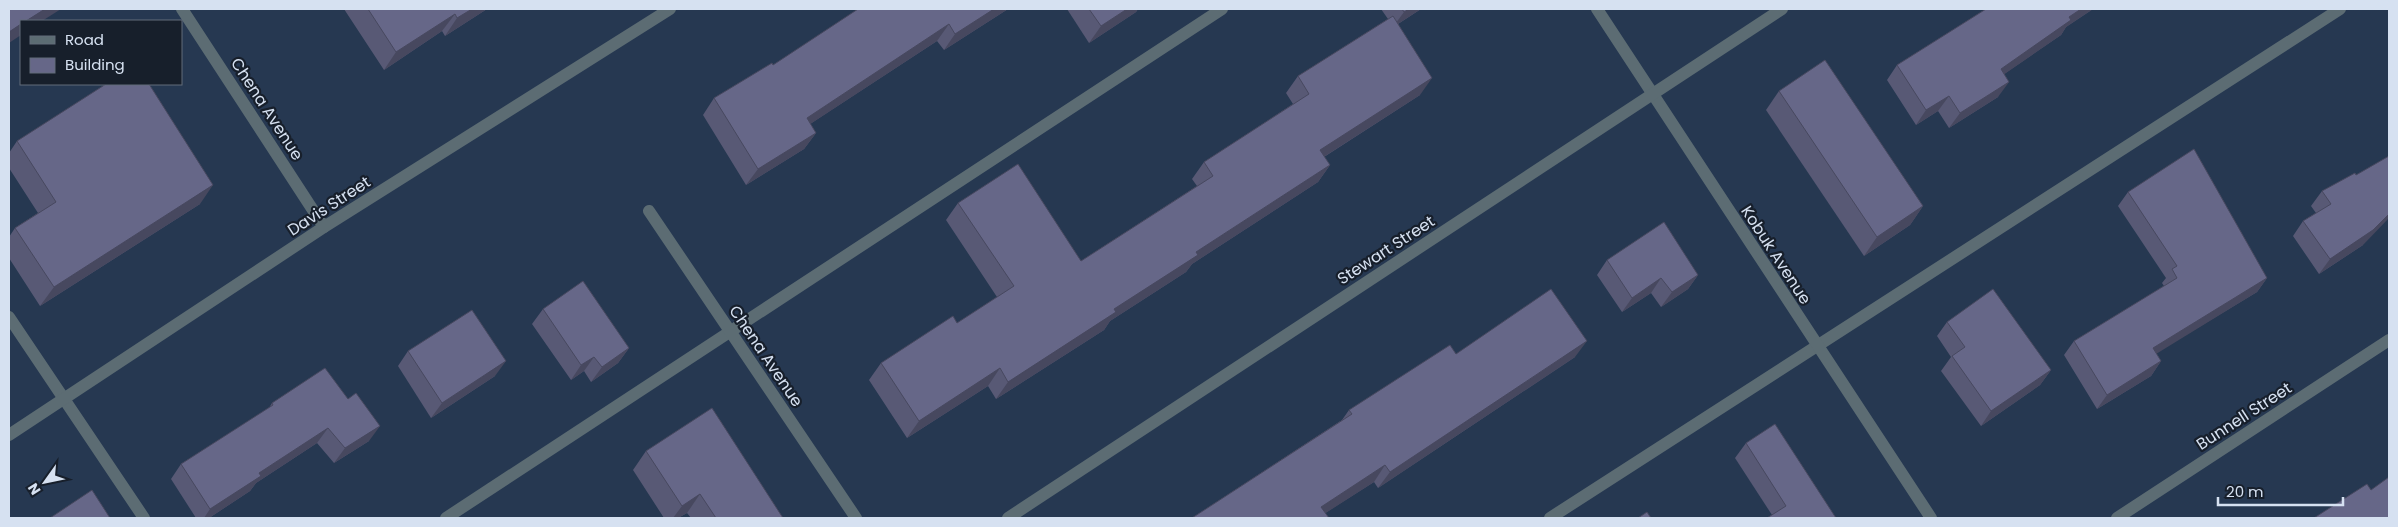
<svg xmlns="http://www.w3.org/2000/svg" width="2398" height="527" font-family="Poppins,sans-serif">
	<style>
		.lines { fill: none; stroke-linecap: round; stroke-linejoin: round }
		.service { stroke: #5c6c73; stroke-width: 12 }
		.minor { stroke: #5c6c73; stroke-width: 12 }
		.wall { fill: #585975 }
		.shaded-wall { fill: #47485f }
		.building { fill: #666788; stroke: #47485f }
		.labels { text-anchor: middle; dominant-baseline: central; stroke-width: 4.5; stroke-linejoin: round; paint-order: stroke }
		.street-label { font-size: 16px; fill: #d6e1f1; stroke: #171f2b }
	</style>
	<rect width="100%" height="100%" fill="#263851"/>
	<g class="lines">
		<g class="service">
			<polyline points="9,317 144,518"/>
			<polyline points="446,518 1222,9"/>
			<polyline points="1550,518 2340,9"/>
		</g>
		<g class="minor">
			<polyline points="182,9 324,227"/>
			<polyline points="1597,9 1931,518"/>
			<polyline points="649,211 856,518"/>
			<polyline points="9,435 324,227 670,9"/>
			<polyline points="1008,518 1782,9"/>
			<polyline points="2117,518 2389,340"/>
		</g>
	</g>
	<g class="wall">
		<polygon points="344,9 487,9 445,36 442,31 384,70"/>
		<polygon points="1008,9 944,50 937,41 810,124 816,133 804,149 746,185 703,115 714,98 773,65"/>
		<polygon points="1067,9 1138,9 1136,12 1089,43"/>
		<polygon points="1381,9 1421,9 1398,24 1420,95 1324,157 1330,165 1318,182 1192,264 1186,272 1110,321 1104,330 996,399 988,386 907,438 869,380 881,363 957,323 997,297 946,220 958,203 1081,261 1197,186 1192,179 1204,162 1293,104 1286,93 1298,76 1388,19"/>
		<polygon points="1986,9 2093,9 2066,27 2061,35 2004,74 1998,97 1949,128 1938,111 1916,125 1887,80 1897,65"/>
		<polygon points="1779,91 1923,206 1910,225 1864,256 1766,110"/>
		<polygon points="17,141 200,204 40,306 9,258 9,237 15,228 38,213 9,168 9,153"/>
		<polygon points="2356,175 2363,245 2319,274 2293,236 2303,221 2316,213 2311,206 2322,191"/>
		<polygon points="2128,192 2267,278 2257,292 2156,353 2161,361 2151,376 2097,409 2064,355 2074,341 2164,286 2162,283 2166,278 2118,206"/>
		<polygon points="1607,260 1698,275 1688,289 1661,307 1651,293 1622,312 1597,275"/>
		<polygon points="543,309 629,348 618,363 591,382 584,371 571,380 532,324"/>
		<polygon points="1947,322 2051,370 2040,385 1981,426 1941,371 1951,357 1937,336"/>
		<polygon points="408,351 495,376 431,418 398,366"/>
		<polygon points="1456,354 1575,357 1378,488 1374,482 1325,513 1192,518 1342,420 1349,410"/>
		<polygon points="272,403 369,441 334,463 317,443 256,483 250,491 209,518 196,518 171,479 181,464 269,408"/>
		<polygon points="1746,443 1836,518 1772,515 1735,458"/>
		<polygon points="646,451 783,518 691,518 687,513 678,518 664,518 633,470"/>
	</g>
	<g class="shaded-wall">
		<polygon points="45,9 61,9 42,21 26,21"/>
		<polygon points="472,9 487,9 445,36 457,18"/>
		<polygon points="994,9 1008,9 944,50 955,34"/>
		<polygon points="1127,9 1138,9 1136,12 1089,43 1101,26"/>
		<polygon points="1409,9 1421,9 1393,27 1404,12"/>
		<polygon points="2081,9 2093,9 2066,27 2061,35 1990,84 2001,69 2069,17"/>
		<polygon points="455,14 442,31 384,70 396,52"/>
		<polygon points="21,24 21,35 9,43 9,32"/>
		<polygon points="949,24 937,41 795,134 807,118"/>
		<polygon points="1432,78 1420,95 1308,167 1320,150"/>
		<polygon points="2009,82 1998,97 1949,128 1960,113"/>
		<polygon points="1949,96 1938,111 1916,125 1926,110"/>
		<polygon points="816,133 804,149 746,185 758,169"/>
		<polygon points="1330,165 1318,182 1192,264 1186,272 1110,321 1104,330 996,399 1008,382 1114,309 1196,252"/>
		<polygon points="213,185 200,204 40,306 54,287"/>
		<polygon points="1923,206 1910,225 1864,256 1877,237"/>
		<polygon points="2389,214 2389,218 2363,245 2319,274 2330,259"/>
		<polygon points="1698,275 1688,289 1661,307 1672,292"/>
		<polygon points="1661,278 1651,293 1622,312 1632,298"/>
		<polygon points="2267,278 2257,292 2143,362 2153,348"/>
		<polygon points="1587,341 1575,357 1378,488 1390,472"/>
		<polygon points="629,348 618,363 591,382 602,367"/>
		<polygon points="594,357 584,371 571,380 581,365"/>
		<polygon points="506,361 495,376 431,418 442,403"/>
		<polygon points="2161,361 2151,376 2097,409 2107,395"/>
		<polygon points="1000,368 988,386 907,438 919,421"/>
		<polygon points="2051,370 2040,385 1981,426 1991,411"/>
		<polygon points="380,426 369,441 334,463 345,448"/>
		<polygon points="328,428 317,443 256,483 250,491 209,518 204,518 210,509 259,473"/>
		<polygon points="1385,465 1374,482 1318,518 1321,507"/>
		<polygon points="700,494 687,513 678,518 673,518 682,506"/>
	</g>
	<g class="building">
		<polygon points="9,9 45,9 26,21 21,21 21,24 9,32"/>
		<polygon points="368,9 472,9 457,18 455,14 396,52"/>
		<polygon points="858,9 994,9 955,34 949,24 807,118 816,133 758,169 714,98 772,63 773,65"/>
		<polygon points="1089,9 1127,9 1101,26"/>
		<polygon points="1402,9 1409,9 1404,12"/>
		<polygon points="1986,9 2081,9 2069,17 2071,20 2001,69 2009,82 1960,113 1949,96 1926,110 1897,65"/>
		<polygon points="1393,16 1432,78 1320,150 1330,165 1196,252 1198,255 1114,309 1116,312 1008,382 1000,368 919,421 881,363 953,316 957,323 1014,286 958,203 1018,164 1081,261 1213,176 1204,162 1309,94 1298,76"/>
		<polygon points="1825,60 1923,206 1877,237 1779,91"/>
		<polygon points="106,84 149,84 213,185 54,287 15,228 56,202 17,141"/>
		<polygon points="2194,149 2267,278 2153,348 2161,361 2107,395 2074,341 2177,278 2172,269 2177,266 2128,192"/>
		<polygon points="2389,156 2389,214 2373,230 2330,259 2303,221 2331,204 2322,191 2355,173 2356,175"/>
		<polygon points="1664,222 1698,275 1672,292 1661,278 1632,298 1607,260"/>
		<polygon points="583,281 629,348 602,367 594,357 581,365 543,309"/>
		<polygon points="1551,289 1587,341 1390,472 1385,465 1321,507 1329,518 1192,518 1352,414 1349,410 1450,345 1456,354"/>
		<polygon points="1993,289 2051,370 1991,411 1952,356 1965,347 1947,322"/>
		<polygon points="472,310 506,361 442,403 408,351"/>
		<polygon points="325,368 348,399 356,393 380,426 345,448 328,428 259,473 261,476 210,509 181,464 273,405 272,403"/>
		<polygon points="712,408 783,518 716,518 700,494 682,506 646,451"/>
		<polygon points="1775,424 1836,518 1767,518 1786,506 1746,443"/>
		<polygon points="2389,477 2389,518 2314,518 2367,484 2371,490"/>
		<polygon points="92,490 110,518 50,518"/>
		<polygon points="1647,512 1651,518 1638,518"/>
	</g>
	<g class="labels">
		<g class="street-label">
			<text transform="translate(267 109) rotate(57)">Chena Avenue</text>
			<text transform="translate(329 206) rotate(-33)">Davis Street</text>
			<text transform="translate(1386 250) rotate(-33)">Stewart Street</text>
			<text transform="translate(1776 255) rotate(57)">Kobuk Avenue</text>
			<text transform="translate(766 356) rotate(56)">Chena Avenue</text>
			<text transform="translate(2244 416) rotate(-33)">Bunnell Street</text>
		</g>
	</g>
	<rect width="2398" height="527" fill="none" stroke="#d6e1f1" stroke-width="20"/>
	<rect x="20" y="20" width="162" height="65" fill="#171f2b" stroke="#636d7a"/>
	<rect x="30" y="36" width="25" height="8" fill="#5c6c73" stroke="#636d7a"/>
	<text x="65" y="45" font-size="15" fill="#d6e1f1">Road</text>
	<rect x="30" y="58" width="25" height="15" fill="#666788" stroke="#636d7a"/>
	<text x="65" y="70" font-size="15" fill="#d6e1f1">Building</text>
	<g transform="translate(45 482) rotate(237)" stroke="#171f2b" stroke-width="4" paint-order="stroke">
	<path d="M0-4L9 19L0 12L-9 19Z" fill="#d6e1f1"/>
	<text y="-8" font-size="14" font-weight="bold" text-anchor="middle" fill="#d6e1f1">N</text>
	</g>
	<path d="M2218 497v8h125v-8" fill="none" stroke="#d6e1f1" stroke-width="2.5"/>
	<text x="2226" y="497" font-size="15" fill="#d6e1f1" stroke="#171f2b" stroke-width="4" paint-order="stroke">20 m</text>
</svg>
